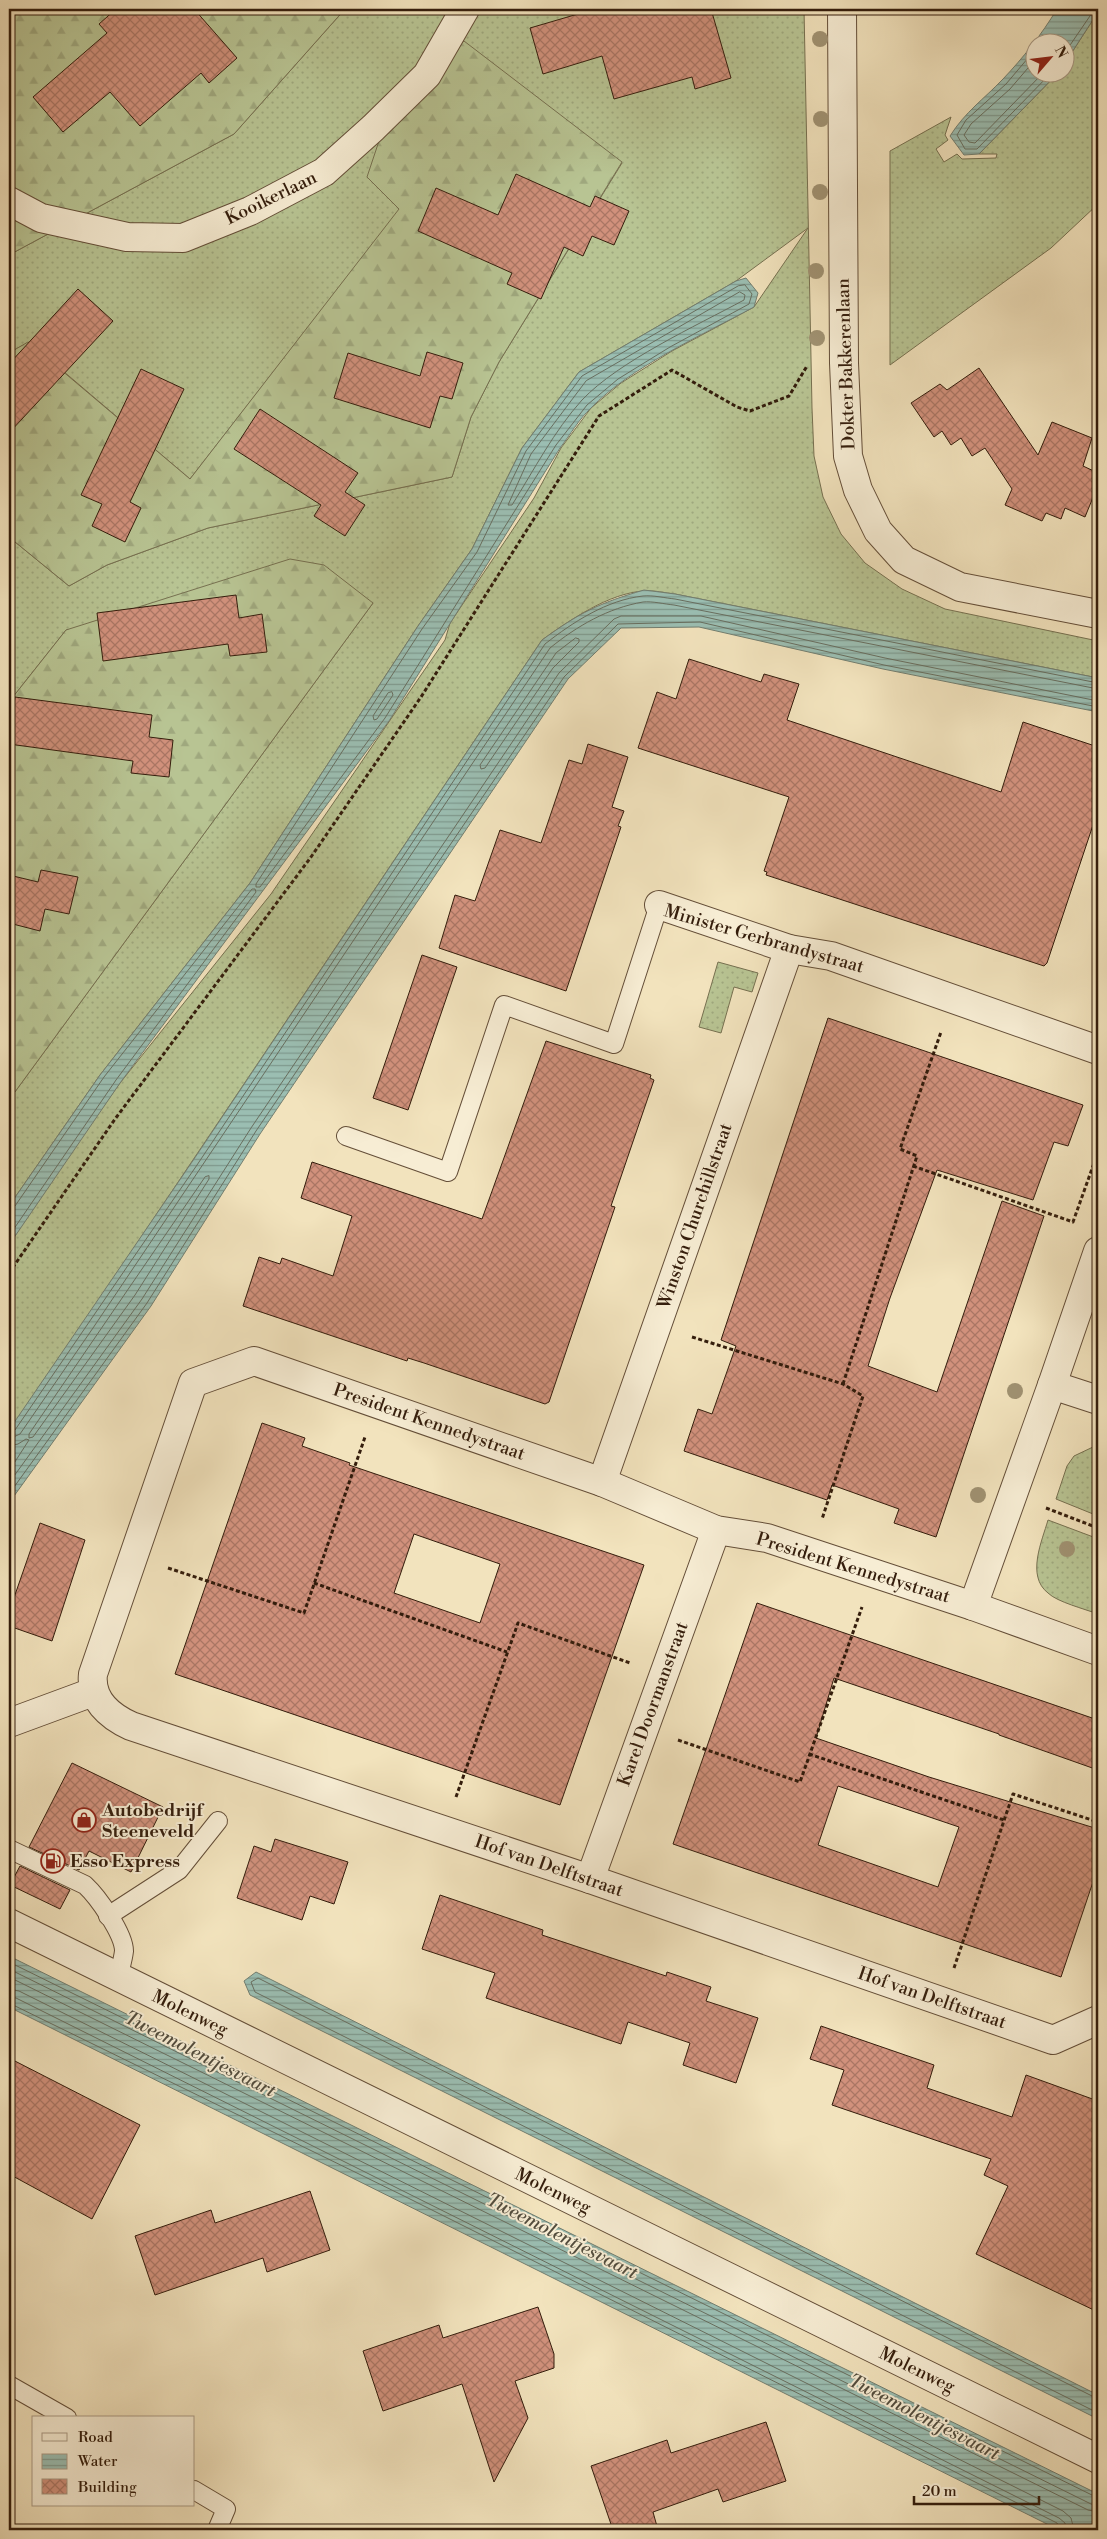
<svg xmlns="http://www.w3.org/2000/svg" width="1107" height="2539" font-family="'Libre Bodoni',serif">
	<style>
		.grass { fill: url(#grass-dots); stroke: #767050 }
		.forest { fill: url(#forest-firs); stroke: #767050 }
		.water { fill: url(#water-rules); stroke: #727e70 }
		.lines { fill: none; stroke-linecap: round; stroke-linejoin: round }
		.shore { stroke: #686e5f; stroke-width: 1 }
		.building { fill: url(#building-cross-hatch); stroke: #341d0c; fill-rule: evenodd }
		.lane-casing { stroke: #644e38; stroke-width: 20 }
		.street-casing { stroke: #644e38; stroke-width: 30 }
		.path { stroke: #341d0c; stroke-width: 3; stroke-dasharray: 4 2.5; stroke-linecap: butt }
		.lane { stroke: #f7edd4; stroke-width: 18 }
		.street { stroke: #f7edd4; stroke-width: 28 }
		.tree { fill: #a09272 }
		.labels { text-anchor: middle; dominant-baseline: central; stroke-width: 4; stroke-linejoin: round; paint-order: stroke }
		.street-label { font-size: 18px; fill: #341d0c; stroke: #f7edd4 }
		.poi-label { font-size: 18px; font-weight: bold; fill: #341d0c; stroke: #f7edd4; text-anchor: start }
		.water-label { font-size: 19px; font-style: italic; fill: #534d3e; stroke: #f7edd4 }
	</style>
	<defs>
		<pattern id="grass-dots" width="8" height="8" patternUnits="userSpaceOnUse" patternTransform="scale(1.25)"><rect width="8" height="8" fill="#b8c493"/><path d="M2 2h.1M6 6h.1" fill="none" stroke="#9fa87e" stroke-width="1.8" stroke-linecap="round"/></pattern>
		<pattern id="forest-firs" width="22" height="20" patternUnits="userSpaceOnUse" patternTransform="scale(1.25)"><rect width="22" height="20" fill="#b8c493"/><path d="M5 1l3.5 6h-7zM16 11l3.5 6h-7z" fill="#9fa87e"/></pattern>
		<pattern id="water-rules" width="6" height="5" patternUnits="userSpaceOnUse" patternTransform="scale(1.25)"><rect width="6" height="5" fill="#9bbeb2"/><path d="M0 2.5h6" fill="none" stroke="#7f9a8f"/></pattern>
		<pattern id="building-cross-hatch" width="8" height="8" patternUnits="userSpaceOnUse" patternTransform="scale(1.25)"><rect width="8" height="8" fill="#d1917c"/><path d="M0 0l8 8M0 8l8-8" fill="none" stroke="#aa7664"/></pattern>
	</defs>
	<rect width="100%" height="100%" fill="#f2e3bd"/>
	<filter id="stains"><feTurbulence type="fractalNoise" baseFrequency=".004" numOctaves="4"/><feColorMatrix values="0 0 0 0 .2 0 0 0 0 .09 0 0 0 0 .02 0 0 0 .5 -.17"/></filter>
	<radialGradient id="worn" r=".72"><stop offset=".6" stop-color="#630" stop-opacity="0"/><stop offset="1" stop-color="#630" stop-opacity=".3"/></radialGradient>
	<g class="grass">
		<path d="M345 9H804L812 408 814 456 823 497 841 534 865 563 902 589 945 609 1098 641V678L675 594C665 593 654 590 644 591 609 593 570 620 542 640L9 1434V1239L120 1083 271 894 445 640 450 623 534 498 561 448 591 408 621 383 672 351 754 307 808 228 736 281 579 372 522 448 472 549 418 626 250 883 100 1075 9 1206V1100L373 603 66 630 9 702V537L69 586 107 565 208 528 452 477 471 417 499 362 622 163 400 209 190 479 29 342 9 353V255L234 134Z"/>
		<polygon points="1098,12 1098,204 1051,248 890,365 890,151 951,117 945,135 948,140 936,149 944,162 957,154 962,159 996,158 997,154 979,154 1058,73 1064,72 1065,63"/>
		<polygon points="718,962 758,973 752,992 734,987 721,1033 699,1027"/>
		<polygon points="1093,1447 1098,1448 1098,1516 1056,1499 1067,1466 1074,1456"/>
		<path d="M1048 1520 1096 1538 1098 1614C1085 1609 1057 1602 1048 1593 1026 1576 1042 1541 1048 1520Z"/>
	</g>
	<g class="forest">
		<polygon points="9,9 345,9 234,134 9,255"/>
		<polygon points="464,41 622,162 499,362 471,417 452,477 208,528 107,565 69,586 9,537 9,353 28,342 190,479 399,209 367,177 397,87"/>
		<polygon points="290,559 324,565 373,603 9,1100 9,702 66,630"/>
	</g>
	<g class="water">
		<path d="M1057 9H1098V12L1065 63 1064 42H1034V72L1058 73 979 154 964 155 950 136C965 112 984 99 1003 79 1023 58 1042 34 1057 9Z"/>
		<path d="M746 278 758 293 754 307C704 334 629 368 591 408 579 419 570 435 560 448L389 721 120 1083 9 1245V1206L100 1075 250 883 418 626 472 549 522 448 579 372 736 281Z"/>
		<path d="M644 590 675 594 1098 678V712L883 669 699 627 621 628 568 679 260 1134 151 1306 9 1503V1430L192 1162 542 640C579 613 599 603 644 590Z"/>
		<polygon points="9,1956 1098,2494 1098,2530 1059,2530 9,2007"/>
		<polygon points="256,1972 1098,2395 1098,2419 250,1995 244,1981"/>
	</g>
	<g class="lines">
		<g class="shore">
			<polyline points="1034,51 1006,84 966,120 957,135 965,149 977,149 1052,72"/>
			<polyline points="1064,54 1092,13 1098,11"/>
			<polyline points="1034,61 1010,89 971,124 964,135 969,142 975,143 1044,72"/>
			<polygon points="745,285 752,294 749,304 670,347 618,379 587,405 556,445 385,718 260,887 256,887 256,884 422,629 477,552 526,451 582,376 738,286"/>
			<path d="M740 292 745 295 744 300C696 326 619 361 582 400 554 431 534 470 512 505H508L531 454 586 381Z"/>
			<polygon points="576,638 579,639 579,642 553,668 485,768 481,769 480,765 556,653"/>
			<polygon points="392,692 393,695 377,719 374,720 373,716 388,693"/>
			<polygon points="209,1176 209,1179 135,1295 33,1437 29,1438 29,1434 205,1177"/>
			<polyline points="9,1208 15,1206 104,1077 252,889 255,889 256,892 116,1080 9,1236"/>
			<path d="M9 1432 15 1430 197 1165 545 644C573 622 607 600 643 596 653 595 665 598 675 599L1098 683"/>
			<path d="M9 1439 20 1434 93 1328 550 648C577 626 608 608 643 602 652 601 664 604 674 605L1098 689"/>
			<polyline points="9,1446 18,1444 26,1439 29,1440 9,1471"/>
			<polyline points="9,1483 142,1299 251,1128 559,673 614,619 621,616 701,616 885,658 1098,701"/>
			<polyline points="9,1494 147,1303 256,1131 564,677 618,624 700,622 884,665 1098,707"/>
			<polyline points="9,1962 1098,2498"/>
			<polyline points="9,1969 1091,2504 1098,2505"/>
			<polyline points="9,1977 1088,2510 1098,2512"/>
			<polyline points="9,1989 19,1991 1063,2511 1071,2518 1074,2530"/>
			<polyline points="9,1997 16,1998 1059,2518 1065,2523 1066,2530"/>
			<polyline points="9,2003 404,2196 1057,2523 1060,2530"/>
			<polyline points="1098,2399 258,1978 251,1982 255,1992 1098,2413"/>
		</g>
	</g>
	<g class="building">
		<polygon points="116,9 194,9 237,58 209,83 201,73 140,126 110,92 63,132 33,97 107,33 99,24"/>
		<polygon points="595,9 711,9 731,78 695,89 692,77 614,99 602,56 543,74 530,28"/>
		<polygon points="516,174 590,207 595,196 629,211 614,245 592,236 583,256 564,247 541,299 507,284 512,273 418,231 436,188 498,215"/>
		<polygon points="78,289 113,321 9,433 9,364"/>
		<polygon points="427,352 463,363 452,399 440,396 430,428 334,398 348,353 420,376"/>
		<polygon points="979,368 1038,455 1052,422 1092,438 1083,466 1098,473 1098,485 1085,517 1065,508 1061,519 1046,513 1042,521 1005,505 1012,489 985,448 972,456 961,438 951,445 942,431 934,437 911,403 940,384 947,390"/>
		<polygon points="141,369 184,389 130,502 141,508 125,542 92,526 102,504 81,495"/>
		<polygon points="260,409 358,473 345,492 365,505 345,536 314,516 321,505 234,449"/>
		<polygon points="236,595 239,618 262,614 267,652 230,656 228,644 103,661 97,613"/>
		<polygon points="689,659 761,682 764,674 799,684 787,720 1001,792 1023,722 1098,747 1098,810 1047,963 1044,966 766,875 767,872 764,871 789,797 638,748 657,692 676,699"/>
		<polygon points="15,697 152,715 149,737 173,740 169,777 131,773 133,761 9,744"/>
		<polygon points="588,744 628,757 612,807 624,811 618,826 621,827 566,991 439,948 455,895 475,901 500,830 541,843 569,760 582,764"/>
		<polygon points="41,870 78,877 69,914 45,909 40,931 9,923 9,875 38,882"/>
		<polygon points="422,955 457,967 408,1110 373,1098"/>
		<polygon points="828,1018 1083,1105 1068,1146 1054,1142 1033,1200 937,1170 890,1298 868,1366 937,1392 1002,1201 1044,1216 936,1537 894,1523 899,1509 832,1485 827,1500 684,1451 698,1409 712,1414 736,1346 721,1340"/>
		<polygon points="546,1041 651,1075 650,1078 654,1080 611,1206 615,1207 549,1402 545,1404 424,1363 408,1358 407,1361 243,1306 259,1257 280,1264 282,1258 333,1276 352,1216 301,1198 312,1162 482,1219"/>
		<path d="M262 1423 305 1438 302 1446 350 1463 349 1465 644 1565 560 1805 175 1674ZM414 1534 500 1564 480 1623 394 1593Z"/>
		<polygon points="40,1523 85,1540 52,1641 9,1626 9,1612"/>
		<path d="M757 1603 1098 1720V1770L999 1735V1734L834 1678 816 1738 929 1777 1098 1829V1867L1061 1977 673 1844ZM838 1786 959 1827 938 1887 818 1845Z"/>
		<polygon points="72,1763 163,1807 131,1872 89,1851 79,1870 29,1847"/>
		<polygon points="275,1839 348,1862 334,1904 310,1896 302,1920 237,1898 254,1846 271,1852"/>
		<polygon points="20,1866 70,1890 60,1909 10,1885"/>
		<polygon points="440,1895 543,1930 542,1935 666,1976 667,1972 711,1987 706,2001 758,2018 736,2083 683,2065 690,2043 628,2022 621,2044 486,1998 495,1973 422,1949"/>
		<polygon points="821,2026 934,2065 927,2088 1012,2117 1026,2075 1098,2101 1098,2312 976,2254 1008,2186 984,2175 991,2159 832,2105 844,2070 810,2059"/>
		<polygon points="9,2058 140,2125 92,2219 9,2174"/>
		<polygon points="310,2191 330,2250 267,2272 263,2258 155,2295 135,2236 211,2210 215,2223"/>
		<polygon points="538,2307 554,2354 554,2368 515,2381 528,2418 494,2482 462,2384 383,2411 363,2351 439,2325 443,2338"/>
		<polygon points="766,2422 786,2481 723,2502 718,2489 653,2512 658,2530 613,2530 591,2466 667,2440 671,2453"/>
	</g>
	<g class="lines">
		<g class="lane-casing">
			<g id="lane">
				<polyline points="346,1136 448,1172 504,1005 614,1044 659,905"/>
				<path d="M9 1849 85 1885C98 1897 124 1934 124 1951 123 1960 120 1969 118 1978"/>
				<polyline points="108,1916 179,1870 218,1821"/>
				<polyline points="9,2385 67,2418"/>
				<polyline points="194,2490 226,2509 217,2530"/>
			</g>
		</g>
		<g class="street-casing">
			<g id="street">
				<polyline points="842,9 844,363 848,456 858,490 878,531 904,560 960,587 1098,614"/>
				<polyline points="9,201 41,218 127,237 183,238 250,211 324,172 373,128 427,75 465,9"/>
				<polyline points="659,905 789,949 831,956 1098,1050"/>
				<polyline points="1052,1385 1098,1251"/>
				<polyline points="602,1482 789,949"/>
				<polyline points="973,1606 1052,1385 1098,1400"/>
				<path d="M1098 1651 973 1606 767 1538 716 1530 602 1482 254 1361 193 1383 93 1674C90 1699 109 1716 131 1726L590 1879 1053 2040 1098 2020"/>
				<polyline points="9,1723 93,1692"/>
				<polyline points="590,1879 716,1530"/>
				<polyline points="9,1923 1098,2459"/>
			</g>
		</g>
		<g class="path">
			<polyline points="913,1166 1073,1222 1098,1152"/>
			<polyline points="9,1273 115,1119 311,857 421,697 599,416 672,370 737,407 750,411 789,396 807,366"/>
			<polyline points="692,1337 843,1384 863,1396 822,1519"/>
			<polyline points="843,1384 917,1156 900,1149 941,1032"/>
			<polyline points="1046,1508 1098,1528"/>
			<polyline points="168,1568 304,1613 365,1437"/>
			<polyline points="314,1583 507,1652"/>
			<polyline points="678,1740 800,1782 862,1607"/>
			<polyline points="809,1754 1004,1820"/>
			<polyline points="456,1797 518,1623 630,1663"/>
			<polyline points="954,1968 1013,1794 1098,1822"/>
		</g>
		<use href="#lane" class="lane"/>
		<use href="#street" class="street"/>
	</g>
	<g class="tree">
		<circle cx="820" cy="39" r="8"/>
		<circle cx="821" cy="119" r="8"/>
		<circle cx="820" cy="192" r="8"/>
		<circle cx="816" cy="271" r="8"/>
		<circle cx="817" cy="338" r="8"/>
		<circle cx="1015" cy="1391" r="8"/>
		<circle cx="978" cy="1495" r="8"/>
		<circle cx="1067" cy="1549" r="8"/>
	</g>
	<defs>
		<g id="shop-ring" transform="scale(1.25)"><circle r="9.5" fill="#f7edd4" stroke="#8f2418" stroke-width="1.5"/><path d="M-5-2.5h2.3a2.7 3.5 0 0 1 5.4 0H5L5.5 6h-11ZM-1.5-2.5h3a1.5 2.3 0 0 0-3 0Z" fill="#8f2418"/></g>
		<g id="fuel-ring" transform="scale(1.25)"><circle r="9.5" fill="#f7edd4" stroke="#8f2418" stroke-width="1.5"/><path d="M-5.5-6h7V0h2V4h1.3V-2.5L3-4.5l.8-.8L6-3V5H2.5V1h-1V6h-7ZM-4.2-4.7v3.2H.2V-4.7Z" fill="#8f2418"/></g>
	</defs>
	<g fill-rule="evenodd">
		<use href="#shop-ring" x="84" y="1820"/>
		<use href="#fuel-ring" x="53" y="1861"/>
	</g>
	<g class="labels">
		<g class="street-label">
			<text transform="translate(271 198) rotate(-26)">Kooikerlaan</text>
			<text transform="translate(846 364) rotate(-92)">Dokter Bakkerenlaan</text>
			<text transform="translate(764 939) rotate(16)">Minister Gerbrandystraat</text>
			<text transform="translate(695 1216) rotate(-71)">Winston Churchillstraat</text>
			<text transform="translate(429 1422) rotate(19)">President Kennedystraat</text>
			<text transform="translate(853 1568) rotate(17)">President Kennedystraat</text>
			<text transform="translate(653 1704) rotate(-70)">Karel Doormanstraat</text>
			<text transform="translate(549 1866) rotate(19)">Hof van Delftstraat</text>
			<text transform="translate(932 1998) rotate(19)">Hof van Delftstraat</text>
			<text transform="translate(190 2013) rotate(26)">Molenweg</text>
			<text transform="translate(553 2191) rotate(26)">Molenweg</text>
			<text transform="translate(917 2370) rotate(26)">Molenweg</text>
		</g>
		<g class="poi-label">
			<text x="102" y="1810">Autobedrijf<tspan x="102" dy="21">Steeneveld</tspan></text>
			<text x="70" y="1861">Esso Express</text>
		</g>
		<g class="water-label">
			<text transform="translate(200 2054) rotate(27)">Tweemolentjesvaart</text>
			<text transform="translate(562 2236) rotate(27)">Tweemolentjesvaart</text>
			<text transform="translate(924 2417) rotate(27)">Tweemolentjesvaart</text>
		</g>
	</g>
	<rect width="1107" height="2539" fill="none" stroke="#f2e3bd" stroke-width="30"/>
	<rect x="10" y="10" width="1087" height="2519" fill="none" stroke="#341d0c" stroke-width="2.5"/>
	<rect x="15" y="15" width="1077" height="2509" fill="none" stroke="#341d0c"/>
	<rect x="32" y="2416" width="162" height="90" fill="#f7edd4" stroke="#a99a84"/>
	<rect x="42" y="2433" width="25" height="8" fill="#f7edd4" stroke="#a99a84"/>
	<text x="78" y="2442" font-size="15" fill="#341d0c">Road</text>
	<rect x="42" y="2454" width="25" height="15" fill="url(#water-rules)" stroke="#a99a84"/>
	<text x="78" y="2466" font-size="15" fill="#341d0c">Water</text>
	<rect x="42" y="2479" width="25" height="15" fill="url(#building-cross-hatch)" stroke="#a99a84"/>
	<text x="78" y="2492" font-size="15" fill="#341d0c">Building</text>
	<g transform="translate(1050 58) rotate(62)"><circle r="24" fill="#f7edd4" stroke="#a99a84"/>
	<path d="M0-4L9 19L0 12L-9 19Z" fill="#8f2418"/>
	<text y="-8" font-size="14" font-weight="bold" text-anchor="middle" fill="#341d0c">N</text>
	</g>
	<path d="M914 2496v8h125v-8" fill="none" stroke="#341d0c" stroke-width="2.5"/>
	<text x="922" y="2496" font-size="15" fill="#341d0c" stroke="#f7edd4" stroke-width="4" paint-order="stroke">20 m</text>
	<rect width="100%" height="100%" filter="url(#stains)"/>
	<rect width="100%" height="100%" fill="url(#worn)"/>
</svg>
